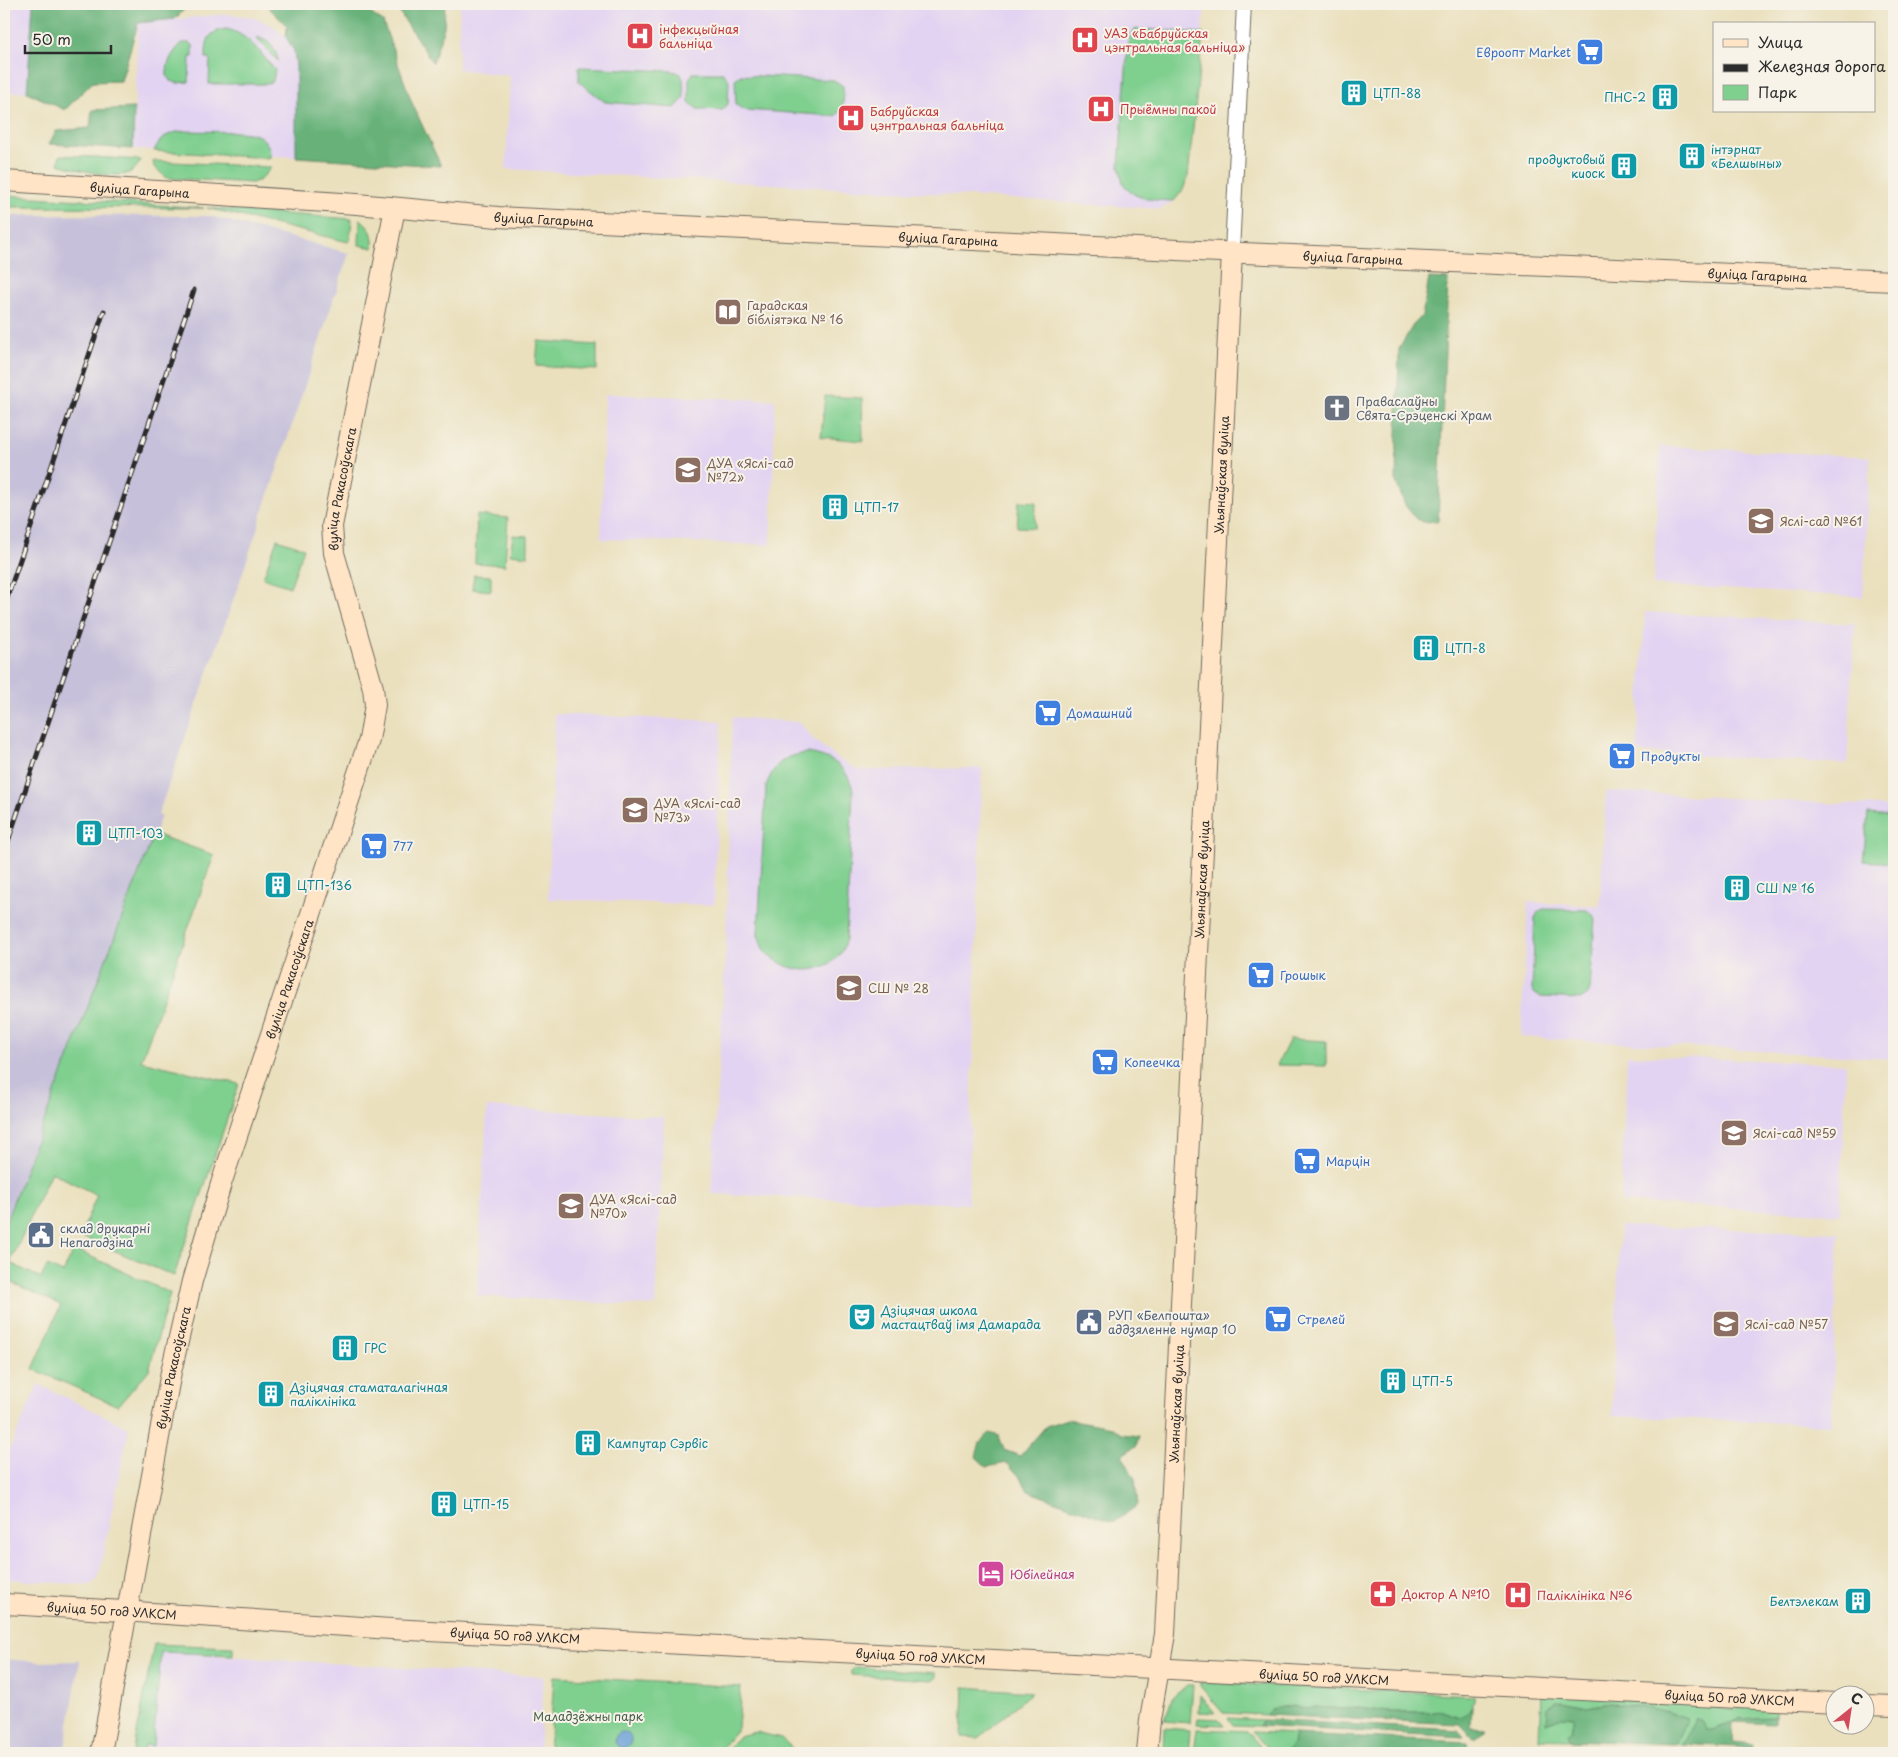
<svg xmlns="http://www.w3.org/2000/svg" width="1898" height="1757" font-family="'Playpen Sans',sans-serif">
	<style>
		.built { fill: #e3d3f2 }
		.industrial { fill: #c6c0da }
		.green { fill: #7fcf8f; stroke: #557d5d }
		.forest { fill: #67b27a; stroke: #496e52 }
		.water { fill: #69a0d7; stroke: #4a6681 }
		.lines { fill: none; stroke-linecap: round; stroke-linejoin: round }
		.minor-casing { stroke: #6e6a5e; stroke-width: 16 }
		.secondary-casing { stroke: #6e6a5e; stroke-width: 22 }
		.minor { stroke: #fff; stroke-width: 14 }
		.secondary { stroke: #ffe4c6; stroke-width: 20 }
		.rail-casing { stroke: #2b2b2b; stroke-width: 5 }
		.rail { stroke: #f7f3e8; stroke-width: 3; stroke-dasharray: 9; stroke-linecap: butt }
		.labels { text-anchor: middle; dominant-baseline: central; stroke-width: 4; stroke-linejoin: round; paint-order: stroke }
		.health-label { font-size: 12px; fill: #be3a42; stroke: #f7f3e8; text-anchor: start }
		.shop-label { font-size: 12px; fill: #366cbe; stroke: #f7f3e8; text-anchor: start }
		.culture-label { font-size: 12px; fill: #0d838f; stroke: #f7f3e8; text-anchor: start }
		.street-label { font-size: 12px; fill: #2b2b2b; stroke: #f7f3e8 }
		.education-label { font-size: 12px; fill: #785e54; stroke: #f7f3e8; text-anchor: start }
		.worship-label { font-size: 12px; fill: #5b616d; stroke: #f7f3e8; text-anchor: start }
		.service-label { font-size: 12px; fill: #4e5e75; stroke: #f7f3e8; text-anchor: start }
		.hotel-label { font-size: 12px; fill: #b23c85; stroke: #f7f3e8; text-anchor: start }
		.park-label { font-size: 12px; fill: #445c49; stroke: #f7f3e8 }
	</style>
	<rect width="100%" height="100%" fill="#f7f3e8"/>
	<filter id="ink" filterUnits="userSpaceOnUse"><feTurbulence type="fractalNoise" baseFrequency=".02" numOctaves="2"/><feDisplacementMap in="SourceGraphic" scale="10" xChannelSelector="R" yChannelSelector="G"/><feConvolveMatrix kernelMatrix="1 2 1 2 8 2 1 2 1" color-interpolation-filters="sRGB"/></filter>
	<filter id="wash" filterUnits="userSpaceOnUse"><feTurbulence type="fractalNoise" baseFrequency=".0096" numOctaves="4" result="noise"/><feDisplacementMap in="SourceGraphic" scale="20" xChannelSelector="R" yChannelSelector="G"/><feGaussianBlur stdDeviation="1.12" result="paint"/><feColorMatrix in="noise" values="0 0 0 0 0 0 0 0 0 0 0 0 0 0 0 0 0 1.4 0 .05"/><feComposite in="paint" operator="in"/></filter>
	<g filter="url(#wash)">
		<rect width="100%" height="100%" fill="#eae0bd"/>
		<g class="built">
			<polygon points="5,4 33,4 27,92 4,92 4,36 12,36 12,21 4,20"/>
			<polygon points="460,4 1205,4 1188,176 1183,190 1174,201 1161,209 927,193 506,169 510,76 458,69"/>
			<polygon points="227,14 252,17 271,25 286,37 294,51 296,66 296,157 133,149 138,23"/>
			<polygon points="605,394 775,400 771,545 601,539"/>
			<polygon points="1660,446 1870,457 1863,597 1653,585"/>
			<polygon points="1645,612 1855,624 1847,764 1637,752"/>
			<polygon points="555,714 721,721 714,905 548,899"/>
			<polygon points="732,717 799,722 815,741 836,757 858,770 982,768 968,1204 711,1194 726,944"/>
			<polygon points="1606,791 1894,807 1894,1059 1521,1037 1528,902 1600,906"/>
			<polygon points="1627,1055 1846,1064 1840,1214 1621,1202"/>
			<polygon points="487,1107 664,1117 655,1306 477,1296"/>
			<polygon points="1620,1226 1839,1233 1831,1425 1612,1416"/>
			<polygon points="38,1384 129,1428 98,1579 90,1585 4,1579 4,1463"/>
			<polygon points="161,1652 544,1677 539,1753 145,1753 145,1745 153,1745"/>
		</g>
		<g class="industrial">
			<polygon points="4,215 210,216 349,253 240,581 158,815 161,816 4,1226"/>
			<polygon points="4,1659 40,1662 80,1661 64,1753 4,1753"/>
		</g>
		<g class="green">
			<path d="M226 29C248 33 261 54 275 70L273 81 268 84H209L210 58H206C206 41 207 32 226 29Z"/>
			<path d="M1136 29 1203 33 1188 176 1183 190 1174 201C1156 200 1133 201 1123 183 1121 179 1121 172 1119 167L1128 42 1131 33Z"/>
			<path d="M256 37C269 40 276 48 278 61Z"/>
			<path d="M182 43H189L193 45V57H190L189 82 177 83 170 81 167 76C166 62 173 52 182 43Z"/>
			<polygon points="579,67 672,71 680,73 683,79 684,98 675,108 605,102 579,82"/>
			<polygon points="693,73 723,73 729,80 728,104 723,110 697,109 689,102 689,79"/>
			<path d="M741 75 834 80 843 86C843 97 846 111 834 116L745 110 736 105 735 79Z"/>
			<path d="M184 131C200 132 245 130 257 135 266 139 271 148 270 158L154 151C160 137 170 132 184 131Z"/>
			<path d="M60 155 141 160C138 166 133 172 126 174 110 178 75 169 58 164Z"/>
			<polygon points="153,161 270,167 270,169 260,180 252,183 167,178 154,167"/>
			<polygon points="4,195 204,208 4,207"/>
			<polygon points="207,208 352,219 350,241 348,242"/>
			<path d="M360 219C371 226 374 236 373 248L359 245Z"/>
			<polygon points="538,341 597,345 597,370 536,366"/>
			<polygon points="825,396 862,398 863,441 821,437"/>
			<polygon points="1019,501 1036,502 1035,528 1017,527"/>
			<polygon points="477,515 508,518 505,565 475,563"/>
			<polygon points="513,535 528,536 528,556 510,554"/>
			<polygon points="277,539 304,548 290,587 263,578"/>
			<polygon points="474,575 491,576 491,591 472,589"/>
			<path d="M808 753C833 758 846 765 853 790L846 939C844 944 843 950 840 954 825 973 798 974 779 962 774 959 767 955 764 950 761 946 760 939 758 935L766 786C775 763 783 756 808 753Z"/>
			<polygon points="1868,814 1894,816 1894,863 1863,861"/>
			<polygon points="154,834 214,855 141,1061 239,1084 174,1276 80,1236 97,1195 51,1172 10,1263 41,1278 47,1266 63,1273 74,1249 170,1293 149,1370 118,1406 33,1369 61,1305 4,1279 4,1226"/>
			<polygon points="1543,909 1586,910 1592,913 1595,919 1590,990 1588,995 1582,999 1541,997 1535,994 1532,989 1535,918 1538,912"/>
			<polygon points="1290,1039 1326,1041 1326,1066 1277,1065"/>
			<polygon points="154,1644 233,1647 233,1655 161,1652 153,1746 145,1745 144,1753 133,1753"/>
			<polygon points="856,1667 936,1673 936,1677 932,1680 851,1675 851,1671"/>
			<polygon points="554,1676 741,1687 738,1728 717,1753 549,1753"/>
			<polygon points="1200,1682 1474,1695 1474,1702 1472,1702 1472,1707 1467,1714 1459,1717 1439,1710 1429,1712 1388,1712 1359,1708 1343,1709 1315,1707 1309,1709 1299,1708 1294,1705 1272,1709 1266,1715 1223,1713 1200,1686"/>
			<polygon points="1187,1685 1193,1685 1190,1723 1165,1721 1172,1698"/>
			<polygon points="964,1687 1032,1692 979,1738 962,1737"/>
			<polygon points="1541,1688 1697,1696 1706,1707 1736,1709 1745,1699 1775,1700 1774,1717 1739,1719 1713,1730 1688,1733 1682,1744 1675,1744 1686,1718 1668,1712 1611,1703 1587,1707 1557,1701 1546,1723 1562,1717 1574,1718 1571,1729 1567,1734 1571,1740 1539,1739"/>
			<polygon points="1200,1695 1215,1713 1199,1712"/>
			<polygon points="1198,1718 1219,1719 1224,1725 1197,1724"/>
			<polygon points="1228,1718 1263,1720 1259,1726 1233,1725"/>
			<polygon points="1164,1728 1190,1730 1188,1753 1163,1753"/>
			<polygon points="1197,1729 1247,1731 1260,1746 1247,1753 1194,1753"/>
			<polygon points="756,1732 781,1738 798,1753 724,1753 739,1736"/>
			<polygon points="1252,1732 1295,1734 1293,1745 1285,1753 1272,1753"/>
		</g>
		<g class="forest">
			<polygon points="33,4 190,4 175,19 138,23 121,81 93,82 65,110 27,92"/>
			<polygon points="265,4 357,4 383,22 412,103 441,166 296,157 296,66 294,51 286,37 287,26"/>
			<polygon points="394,4 445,4 444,27 433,63"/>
			<polygon points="134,108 133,149 49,144 56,131 90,128 92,110"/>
			<polygon points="1429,278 1448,279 1438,521 1423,522 1416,519 1405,505 1396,482 1399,349 1413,325 1422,316"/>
			<polygon points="1067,1419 1112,1427 1121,1434 1139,1436 1136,1446 1122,1455 1135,1479 1138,1505 1114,1522 1028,1491 1022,1479 1007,1463 987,1467 976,1457 980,1442 990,1433 999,1436 1004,1450 1020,1456 1046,1426"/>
			<polygon points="1557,1701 1587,1707 1611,1703 1636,1705 1668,1712 1687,1718 1675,1744 1571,1740 1567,1734 1571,1729 1574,1718 1562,1717 1546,1723 1547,1706"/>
			<polygon points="1294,1705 1299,1708 1309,1709 1315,1707 1343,1709 1359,1708 1388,1712 1429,1712 1439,1710 1459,1717 1467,1714 1472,1707 1471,1727 1486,1728 1476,1737 1472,1737 1459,1724 1266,1715 1272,1709"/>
			<polygon points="1774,1717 1774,1724 1733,1722 1732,1742 1753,1744 1752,1748 1682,1744 1696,1718 1702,1722 1705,1730 1713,1730 1739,1719"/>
			<polygon points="1263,1720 1458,1730 1464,1737 1259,1726"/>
			<polygon points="1295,1734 1468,1742 1469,1753 1285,1753 1293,1745"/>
		</g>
		<circle class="water" cx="623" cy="1740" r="8"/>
	</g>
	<g filter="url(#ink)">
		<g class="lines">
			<g class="minor-casing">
				<polyline id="minor" points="1232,252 1244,4"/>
			</g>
			<g class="secondary-casing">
				<g id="secondary">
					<path id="s1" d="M4 181 357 204 498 217 1198 251 1894 281"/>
					<path id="s2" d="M4 1604C139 1611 275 1622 410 1630L1836 1703"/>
					<polyline points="1866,1705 1894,1706"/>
					<path id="s3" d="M101 1753 171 1372 192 1281 221 1184 369 740 375 705 373 688 334 553 332 526 395 208"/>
					<path id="s4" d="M1147 1753 1150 1720 1165 1634 1232 252"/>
				</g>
			</g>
			<use href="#minor" class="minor"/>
			<use href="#secondary" class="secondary"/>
			<g class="rail-casing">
				<g id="rail">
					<polyline points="4,607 104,311"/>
					<polyline points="4,853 194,290"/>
				</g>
			</g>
			<use href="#rail" class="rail"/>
		</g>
	</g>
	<defs>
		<g id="hospital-square" transform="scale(1.4375)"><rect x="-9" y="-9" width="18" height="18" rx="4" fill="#e0444e" stroke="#f7f3e8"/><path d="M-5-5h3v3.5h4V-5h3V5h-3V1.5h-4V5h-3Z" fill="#fff"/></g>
		<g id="supermarket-square" transform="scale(1.4375)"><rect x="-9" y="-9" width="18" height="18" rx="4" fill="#3f7fe0" stroke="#f7f3e8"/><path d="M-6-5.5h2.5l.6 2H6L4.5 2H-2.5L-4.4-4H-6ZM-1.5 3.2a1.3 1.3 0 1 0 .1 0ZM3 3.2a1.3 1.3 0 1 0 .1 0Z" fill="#fff"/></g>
		<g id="building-square" transform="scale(1.4375)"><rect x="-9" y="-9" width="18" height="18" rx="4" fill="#0f9aa8" stroke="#f7f3e8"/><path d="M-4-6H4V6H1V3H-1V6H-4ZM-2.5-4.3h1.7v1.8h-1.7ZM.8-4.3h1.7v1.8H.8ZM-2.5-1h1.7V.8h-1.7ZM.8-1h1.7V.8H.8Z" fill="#fff"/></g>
		<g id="library-square" transform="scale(1.4375)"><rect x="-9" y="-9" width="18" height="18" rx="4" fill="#8d6e63" stroke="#f7f3e8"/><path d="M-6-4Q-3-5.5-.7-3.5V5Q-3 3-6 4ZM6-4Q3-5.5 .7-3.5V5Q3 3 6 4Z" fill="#fff"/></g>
		<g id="church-square" transform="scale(1.4375)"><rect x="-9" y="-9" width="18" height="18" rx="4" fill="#6b7280" stroke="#f7f3e8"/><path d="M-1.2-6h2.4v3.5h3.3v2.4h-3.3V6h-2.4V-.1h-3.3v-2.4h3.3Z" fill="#fff"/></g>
		<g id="school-square" transform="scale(1.4375)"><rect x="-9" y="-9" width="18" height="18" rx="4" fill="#8d6e63" stroke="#f7f3e8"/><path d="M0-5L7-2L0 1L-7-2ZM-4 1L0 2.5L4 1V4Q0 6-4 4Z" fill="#fff"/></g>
		<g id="civic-square" transform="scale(1.4375)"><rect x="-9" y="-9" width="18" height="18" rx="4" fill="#5c6f8a" stroke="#f7f3e8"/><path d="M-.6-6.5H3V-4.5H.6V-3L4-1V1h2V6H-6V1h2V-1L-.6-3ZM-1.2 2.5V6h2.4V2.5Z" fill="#fff"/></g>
		<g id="theatre-square" transform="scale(1.4375)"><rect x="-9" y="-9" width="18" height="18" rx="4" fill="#0f9aa8" stroke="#f7f3e8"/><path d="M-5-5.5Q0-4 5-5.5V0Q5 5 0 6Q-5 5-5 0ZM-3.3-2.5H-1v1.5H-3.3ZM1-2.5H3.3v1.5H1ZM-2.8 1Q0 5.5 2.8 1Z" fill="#fff"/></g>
		<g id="hotel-square" transform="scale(1.4375)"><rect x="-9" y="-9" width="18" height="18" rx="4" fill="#d1479c" stroke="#f7f3e8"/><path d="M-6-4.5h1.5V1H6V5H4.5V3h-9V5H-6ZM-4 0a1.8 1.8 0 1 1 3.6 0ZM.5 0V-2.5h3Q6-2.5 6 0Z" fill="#fff"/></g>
		<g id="pharmacy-square" transform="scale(1.4375)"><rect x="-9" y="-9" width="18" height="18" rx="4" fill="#e0444e" stroke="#f7f3e8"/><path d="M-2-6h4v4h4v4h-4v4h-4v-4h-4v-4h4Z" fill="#fff"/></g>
	</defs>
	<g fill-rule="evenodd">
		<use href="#hospital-square" x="640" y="36"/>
		<use href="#hospital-square" x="1085" y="40"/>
		<use href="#supermarket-square" x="1590" y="52"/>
		<use href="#building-square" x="1354" y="93"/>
		<use href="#building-square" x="1665" y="97"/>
		<use href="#hospital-square" x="1101" y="109"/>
		<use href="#hospital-square" x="851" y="118"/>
		<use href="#building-square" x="1692" y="156"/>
		<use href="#building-square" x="1624" y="166"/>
		<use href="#library-square" x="728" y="312"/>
		<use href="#church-square" x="1337" y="408"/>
		<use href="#school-square" x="688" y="470"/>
		<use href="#building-square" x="835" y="507"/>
		<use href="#school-square" x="1761" y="521"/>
		<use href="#building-square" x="1426" y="648"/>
		<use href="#supermarket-square" x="1048" y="713"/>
		<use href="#supermarket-square" x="1622" y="756"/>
		<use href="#school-square" x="635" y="810"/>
		<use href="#building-square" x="89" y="833"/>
		<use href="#supermarket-square" x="374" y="846"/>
		<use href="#building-square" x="278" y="885"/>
		<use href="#building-square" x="1737" y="888"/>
		<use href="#supermarket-square" x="1261" y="975"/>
		<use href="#school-square" x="849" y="988"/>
		<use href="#supermarket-square" x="1105" y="1062"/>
		<use href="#school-square" x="1734" y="1133"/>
		<use href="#supermarket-square" x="1307" y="1161"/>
		<use href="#school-square" x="571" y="1206"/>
		<use href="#civic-square" x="41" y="1235"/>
		<use href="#theatre-square" x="862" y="1317"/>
		<use href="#supermarket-square" x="1278" y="1319"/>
		<use href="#civic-square" x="1089" y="1322"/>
		<use href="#school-square" x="1726" y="1324"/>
		<use href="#building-square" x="345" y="1348"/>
		<use href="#building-square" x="1393" y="1381"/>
		<use href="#building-square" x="271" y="1394"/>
		<use href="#building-square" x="588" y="1443"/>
		<use href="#building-square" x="444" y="1504"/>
		<use href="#hotel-square" x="991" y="1574"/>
		<use href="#pharmacy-square" x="1383" y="1594"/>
		<use href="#hospital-square" x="1518" y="1595"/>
		<use href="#building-square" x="1858" y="1601"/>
	</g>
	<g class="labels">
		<g class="health-label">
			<text x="659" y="29">інфекцыйная<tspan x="659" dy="14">бальніца</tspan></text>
			<text x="1104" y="33">УАЗ «Бабруйская<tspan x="1104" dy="14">цэнтральная бальніца»</tspan></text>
			<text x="1120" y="109">Прыёмны пакой</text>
			<text x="870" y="111">Бабруйская<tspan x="870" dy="14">цэнтральная бальніца</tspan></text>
			<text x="1402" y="1594">Доктор А №10</text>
			<text x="1537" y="1595">Паліклініка №6</text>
		</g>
		<g class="shop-label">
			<text x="1571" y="52" text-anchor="end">Евроопт Market</text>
			<text x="1067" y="713">Домашний</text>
			<text x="1641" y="756">Продукты</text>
			<text x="393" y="846">777</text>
			<text x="1280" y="975">Грошык</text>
			<text x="1124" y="1062">Копеечка</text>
			<text x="1326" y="1161">Марцін</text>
			<text x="1297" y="1319">Стрелей</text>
		</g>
		<g class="culture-label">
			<text x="1373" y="93">ЦТП-88</text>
			<text x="1646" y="97" text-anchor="end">ПНС-2</text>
			<text x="1711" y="149">інтэрнат<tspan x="1711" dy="14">«Белшыны»</tspan></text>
			<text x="1605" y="159" text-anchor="end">продуктовый<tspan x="1605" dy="14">киоск</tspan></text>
			<text x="854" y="507">ЦТП-17</text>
			<text x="1445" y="648">ЦТП-8</text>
			<text x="108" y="833">ЦТП-103</text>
			<text x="297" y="885">ЦТП-136</text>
			<text x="1756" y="888">СШ № 16</text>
			<text x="881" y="1310">Дзіцячая школа<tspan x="881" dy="14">мастацтваў імя Дамарада</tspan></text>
			<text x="364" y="1348">ГРС</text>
			<text x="1412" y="1381">ЦТП-5</text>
			<text x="290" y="1387">Дзіцячая стаматалагічная<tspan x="290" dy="14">паліклініка</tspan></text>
			<text x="607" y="1443">Кампутар Сэрвіс</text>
			<text x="463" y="1504">ЦТП-15</text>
			<text x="1839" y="1601" text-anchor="end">Белтэлекам</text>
		</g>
		<g class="street-label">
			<text stroke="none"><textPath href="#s1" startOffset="136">вуліца Гагарына</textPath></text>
			<text stroke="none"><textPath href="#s1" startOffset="541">вуліца Гагарына</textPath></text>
			<text stroke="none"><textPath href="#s1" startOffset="946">вуліца Гагарына</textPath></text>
			<text stroke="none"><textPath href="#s1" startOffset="1351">вуліца Гагарына</textPath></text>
			<text stroke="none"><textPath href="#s1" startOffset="1756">вуліца Гагарына</textPath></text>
			<text stroke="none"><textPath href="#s4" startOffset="1281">Ульянаўская вуліца</textPath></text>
			<text stroke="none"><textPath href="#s3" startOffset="1308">вуліца Ракасоўскага</textPath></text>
			<text stroke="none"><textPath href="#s4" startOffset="876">Ульянаўская вуліца</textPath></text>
			<text stroke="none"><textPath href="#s3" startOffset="798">вуліца Ракасоўскага</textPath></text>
			<text stroke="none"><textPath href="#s3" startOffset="392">вуліца Ракасоўскага</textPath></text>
			<text stroke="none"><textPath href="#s4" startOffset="351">Ульянаўская вуліца</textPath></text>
			<text stroke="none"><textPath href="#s2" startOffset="108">вуліца 50 год УЛКСМ</textPath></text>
			<text stroke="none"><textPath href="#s2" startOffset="512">вуліца 50 год УЛКСМ</textPath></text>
			<text stroke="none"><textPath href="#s2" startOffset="918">вуліца 50 год УЛКСМ</textPath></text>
			<text stroke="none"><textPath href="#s2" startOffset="1322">вуліца 50 год УЛКСМ</textPath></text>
			<text stroke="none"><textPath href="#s2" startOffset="1728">вуліца 50 год УЛКСМ</textPath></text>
		</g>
		<g class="education-label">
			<text x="747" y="305">Гарадская<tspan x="747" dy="14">бібліятэка № 16</tspan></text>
			<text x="707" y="463">ДУА «Яслі-сад<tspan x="707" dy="14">№72»</tspan></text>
			<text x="1780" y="521">Яслі-сад №61</text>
			<text x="654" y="803">ДУА «Яслі-сад<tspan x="654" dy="14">№73»</tspan></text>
			<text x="868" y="988">СШ № 28</text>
			<text x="1753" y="1133">Яслі-сад №59</text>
			<text x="590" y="1199">ДУА «Яслі-сад<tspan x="590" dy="14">№70»</tspan></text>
			<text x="1745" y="1324">Яслі-сад №57</text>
		</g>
		<g class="worship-label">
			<text x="1356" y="401">Праваслаўны<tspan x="1356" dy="14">Свята-Срэценскі Храм</tspan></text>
		</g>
		<g class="service-label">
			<text x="60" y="1228">склад друкарні<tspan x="60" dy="14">Непагодзіна</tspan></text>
			<text x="1108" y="1315">РУП «Белпошта»<tspan x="1108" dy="14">аддзяленне нумар 10</tspan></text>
		</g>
		<g class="hotel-label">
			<text x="1010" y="1574">Юбілейная</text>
		</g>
		<g class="park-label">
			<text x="588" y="1716">Маладзёжны парк</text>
		</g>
	</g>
	<rect width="1898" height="1757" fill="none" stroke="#f7f3e8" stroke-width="20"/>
	<rect x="1713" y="22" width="162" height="90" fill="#f7f3e8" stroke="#a5a39c"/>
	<rect x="1723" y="39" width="25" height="8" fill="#ffe4c6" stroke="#a5a39c"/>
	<text x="1758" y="48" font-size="15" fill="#2b2b2b">Улица</text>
	<rect x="1723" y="64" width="25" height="8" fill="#2b2b2b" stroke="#a5a39c"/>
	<text x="1758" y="72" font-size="15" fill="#2b2b2b">Железная дорога</text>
	<rect x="1723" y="85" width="25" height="15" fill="#7fcf8f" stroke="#a5a39c"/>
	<text x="1758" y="98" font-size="15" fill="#2b2b2b">Парк</text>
	<g transform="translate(1850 1710) rotate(30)"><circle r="24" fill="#f7f3e8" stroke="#a5a39c"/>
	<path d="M0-4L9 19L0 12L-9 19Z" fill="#d1495b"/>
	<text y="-8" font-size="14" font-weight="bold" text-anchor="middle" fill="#2b2b2b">С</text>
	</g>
	<path d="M25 45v8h86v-8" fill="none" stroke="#2b2b2b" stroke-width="2.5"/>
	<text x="32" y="45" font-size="15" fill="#2b2b2b" stroke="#f7f3e8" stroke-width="4" paint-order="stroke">50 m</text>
</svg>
